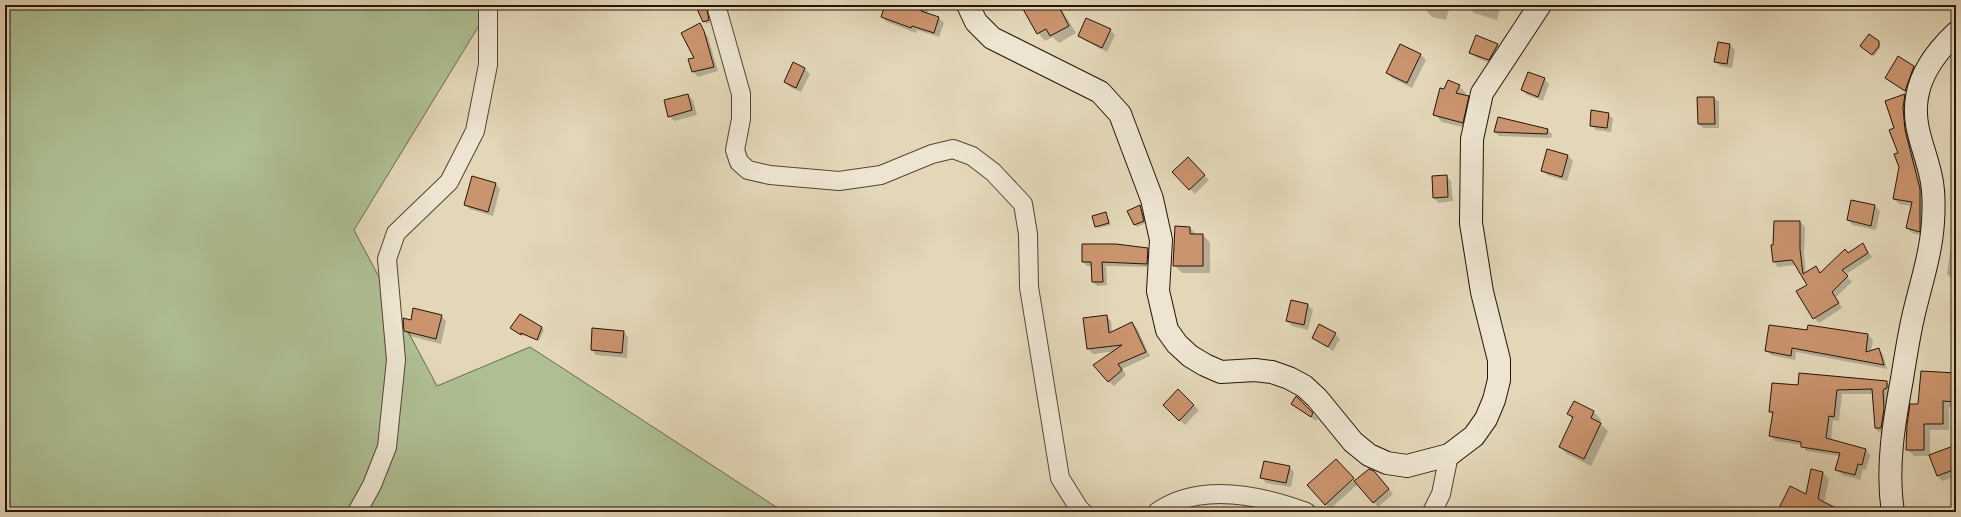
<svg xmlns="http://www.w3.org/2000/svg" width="1961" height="517" font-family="'Gentium Book Plus',serif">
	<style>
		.green { fill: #aebf93; stroke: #6a6a4c }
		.shadow { fill: #0003 }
		.building { fill: #ca946e; stroke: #261406 }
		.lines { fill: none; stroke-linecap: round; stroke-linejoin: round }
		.street-casing { stroke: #554532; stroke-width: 20 }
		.secondary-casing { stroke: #261406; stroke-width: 24 }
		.street { stroke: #ede5d1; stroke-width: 18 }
		.secondary { stroke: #ede5d1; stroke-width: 22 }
	</style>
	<rect width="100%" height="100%" fill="#e3d7b8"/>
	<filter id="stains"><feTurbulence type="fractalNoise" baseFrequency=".005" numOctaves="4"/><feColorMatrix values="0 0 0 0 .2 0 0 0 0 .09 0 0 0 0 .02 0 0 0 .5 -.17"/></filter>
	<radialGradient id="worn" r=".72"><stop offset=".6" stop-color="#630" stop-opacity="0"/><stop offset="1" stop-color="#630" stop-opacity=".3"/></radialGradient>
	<polygon class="green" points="5,5 490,5 483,19 354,230 437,386 530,347 784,512 5,512"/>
	<g class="shadow">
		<polygon points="856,5 925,5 929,9 927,14 939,18 944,23 939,37 917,30 916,33 887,22 882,17 884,10 858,8"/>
		<polygon points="1031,5 1059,5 1076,33 1059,43 1053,37 1045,41 1038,33"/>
		<polygon points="1429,5 1450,5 1446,20 1432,17 1427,12"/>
		<polygon points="1471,5 1501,5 1497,20 1474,13 1470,8"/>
		<polygon points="1858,5 1874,5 1862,9"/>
		<polygon points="706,6 711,22 706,24 698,10"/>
		<polygon points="699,24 708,37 718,71 698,77 693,72 690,60 696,58"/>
		<polygon points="1110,30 1115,35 1107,52 1084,40 1079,36"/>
		<polygon points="1477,36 1498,45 1503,49 1494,65 1475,57 1470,52"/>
		<polygon points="1878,42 1880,44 1880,48 1874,56 1863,48"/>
		<polygon points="1401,45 1421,55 1426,60 1412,88 1392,78 1387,73"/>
		<polygon points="1730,45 1735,50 1732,68 1720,66 1715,61"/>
		<polygon points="1899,58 1919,72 1910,95 1886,78"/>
		<polygon points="793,64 805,69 810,74 801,92 790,87 785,82"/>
		<polygon points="1955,65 1956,66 1956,83 1950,77"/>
		<polygon points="1544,79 1549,84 1543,101 1527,95 1522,90"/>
		<polygon points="1459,86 1466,93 1465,96 1475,104 1470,129 1442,122 1435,115"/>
		<polygon points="688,95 693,100 697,115 674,121 669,116"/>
		<polygon points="1905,95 1909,100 1925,195 1924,236 1912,233 1907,228 1912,206 1899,204 1894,199 1900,167 1895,129"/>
		<polygon points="1714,98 1719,102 1719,128 1703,128 1698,123"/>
		<polygon points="1608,114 1613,119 1611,132 1596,130 1591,125"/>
		<polygon points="1499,118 1547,130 1552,134 1551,138 1499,136 1495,132"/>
		<polygon points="1547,151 1568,156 1573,161 1567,181 1547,175 1542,170"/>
		<polygon points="1188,158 1209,180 1195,194 1173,172"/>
		<polygon points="1446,176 1451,181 1453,201 1439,203 1434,198"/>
		<polygon points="496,184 500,189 493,216 470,209 465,205"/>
		<polygon points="1852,201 1875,206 1880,211 1876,230 1853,225 1848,220"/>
		<polygon points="1140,206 1146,223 1137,227 1135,225"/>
		<polygon points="1106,214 1111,225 1098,228 1096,226"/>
		<polygon points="1800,222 1805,227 1804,254 1806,273 1816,267 1821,273 1863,245 1872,257 1845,275 1852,282 1836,297 1842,308 1819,323 1814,318 1808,285 1796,265 1778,267 1774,262 1772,246"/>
		<polygon points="1190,228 1197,235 1203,235 1210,243 1210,273 1182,273 1174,265"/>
		<polygon points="1951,245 1956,246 1956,279 1951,278 1947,274"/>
		<polygon points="1148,249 1152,253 1151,267 1106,266 1107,285 1097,286 1093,282 1092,266 1087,266 1083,262"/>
		<polygon points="1292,301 1308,305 1313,310 1308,330 1292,326 1287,321"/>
		<polygon points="441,316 446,321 441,344 410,336 405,331"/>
		<polygon points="1106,316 1111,321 1112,332 1132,323 1137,328 1150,356 1122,369 1126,375 1114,386 1101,374 1095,365 1116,351 1093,354 1088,349 1084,319"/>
		<polygon points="541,327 544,330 539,341 524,335 523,336 514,330"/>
		<polygon points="1808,331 1868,335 1873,340 1871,351 1878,349 1883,354 1887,369 1796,352 1795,360 1771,355 1766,351"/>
		<polygon points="624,332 628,337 627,358 596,355 592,350"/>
		<polygon points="1335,334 1340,339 1333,351 1313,337"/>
		<polygon points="1956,374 1956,408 1949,407 1949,430 1930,430 1930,456 1956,446 1956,476 1942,481 1938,476 1930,456 1914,456 1908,450 1919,405"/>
		<polygon points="1887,382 1892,387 1887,397 1889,414 1886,433 1880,433 1875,428 1873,394 1842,394 1839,421 1833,420 1831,441 1866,450 1870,455 1866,470 1863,469 1860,480 1842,475 1837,470 1840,456 1806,451 1802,445 1775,441 1770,436 1774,415 1770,411 1798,386"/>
		<polygon points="1178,391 1199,410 1185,425 1164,405"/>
		<polygon points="1296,397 1318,419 1316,421 1292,404"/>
		<polygon points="1574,402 1594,412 1601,420 1599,423 1608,431 1591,466 1567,454 1560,447 1573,419 1568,414"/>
		<polygon points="1341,465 1356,481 1379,477 1393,494 1378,507 1358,484 1330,509 1326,504"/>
		<polygon points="1289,467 1294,472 1291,487 1266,483 1262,478"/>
		<polygon points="1812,471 1823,473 1829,479 1824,503 1835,512 1778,512 1806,495"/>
	</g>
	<g class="building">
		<polygon points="706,5 709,20 703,22 697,9"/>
		<polygon points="885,5 924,5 921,11 939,17 934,33 912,26 911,28 881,17"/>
		<polygon points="1029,5 1058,5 1069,26 1050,36 1046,29 1037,34 1023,9"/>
		<polygon points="1086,18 1111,29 1102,48 1078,36"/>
		<polygon points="700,23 704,31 714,67 692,72 688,59 694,58 681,33"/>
		<polygon points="1869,34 1879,41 1879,46 1872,55 1860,46"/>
		<polygon points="1476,35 1498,44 1489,60 1469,53"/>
		<polygon points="1718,42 1730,44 1727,64 1714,62"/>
		<polygon points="1400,44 1421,54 1407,83 1386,73"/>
		<polygon points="1898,56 1914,66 1905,91 1885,78"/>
		<polygon points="793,62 805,68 796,88 784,82"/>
		<polygon points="1528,72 1545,78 1538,97 1521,90"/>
		<polygon points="1448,80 1460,85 1456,93 1469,96 1463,123 1433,115 1440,88 1444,89"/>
		<polygon points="688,94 692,110 668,117 664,100"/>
		<polygon points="1905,94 1903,108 1905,130 1920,189 1920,232 1906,228 1912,202 1893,199 1899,167 1894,154 1898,153 1889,130 1894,128 1885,101"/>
		<polygon points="1697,97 1714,97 1715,124 1698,124"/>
		<polygon points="1591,110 1609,113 1607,128 1590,126"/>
		<polygon points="1498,117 1548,129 1547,134 1494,132"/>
		<polygon points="1547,149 1568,155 1562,177 1541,171"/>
		<polygon points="1188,157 1205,175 1189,190 1172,172"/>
		<polygon points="1447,175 1448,197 1433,198 1432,176"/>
		<polygon points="472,176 496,183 488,212 464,205"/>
		<polygon points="1851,200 1875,205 1871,226 1847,220"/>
		<polygon points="1140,205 1144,221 1134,225 1127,211"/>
		<polygon points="1106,212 1109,223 1095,227 1092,216"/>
		<polygon points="1774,221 1800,221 1800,249 1803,274 1816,266 1820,273 1845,249 1848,253 1863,243 1868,253 1842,270 1848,276 1832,292 1839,303 1813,319 1796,291 1807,285 1792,260 1773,262 1771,245 1773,245"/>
		<polygon points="1175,226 1190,227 1190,234 1203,234 1203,266 1173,266"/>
		<polygon points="1082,244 1116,244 1148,248 1147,264 1102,262 1103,282 1092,282 1091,262 1082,262"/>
		<polygon points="1291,300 1308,304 1304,325 1286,321"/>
		<polygon points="413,308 442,315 436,339 404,331 403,318 411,320"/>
		<polygon points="520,314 542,327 537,340 521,333 521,335 510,328"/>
		<polygon points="1107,315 1109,333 1132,322 1146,352 1118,364 1122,370 1108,382 1093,365 1122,345 1087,349 1083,318"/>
		<polygon points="1319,324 1336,333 1328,347 1312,338"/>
		<polygon points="1769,325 1807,330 1808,325 1868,334 1866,352 1879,348 1884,365 1792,348 1791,356 1765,351"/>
		<polygon points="592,328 624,331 622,353 591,350"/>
		<polygon points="1921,371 1956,373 1956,402 1943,401 1943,424 1924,424 1924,450 1906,450 1907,425 1910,404 1918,404"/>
		<polygon points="1799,373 1887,381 1887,388 1884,389 1883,391 1884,409 1881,428 1875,428 1872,389 1837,390 1834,417 1829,416 1826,438 1866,449 1862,465 1858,464 1855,475 1835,470 1840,453 1801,447 1801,442 1769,436 1773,412 1769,412 1772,383 1798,385"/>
		<polygon points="1178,389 1194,405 1179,421 1163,405"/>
		<polygon points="1296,396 1313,413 1311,417 1291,404"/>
		<polygon points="1574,401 1594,411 1591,418 1601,423 1584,459 1559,447 1573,417 1567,414"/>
		<polygon points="1956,445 1956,469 1937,476 1929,455"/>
		<polygon points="1336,459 1354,478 1325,505 1307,485"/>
		<polygon points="1264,461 1290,466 1286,483 1260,478"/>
		<polygon points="1369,469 1374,471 1389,489 1373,503 1354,481"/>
		<polygon points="1811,469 1823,472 1818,499 1844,512 1777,512 1790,486 1806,494"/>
	</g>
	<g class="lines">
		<g class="street-casing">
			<g id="street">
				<polyline points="716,5 741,94 741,119 735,150 739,162 748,170 770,175 839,181 881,175 932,154 953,149 972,156 993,172 1023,204 1028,234 1029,287 1060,478 1080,510 1083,512"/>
				<polyline points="357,512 372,485 387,447 396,360 387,259 396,233 449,182 475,131 488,65 488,5"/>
				<path d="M1157 512C1200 482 1260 495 1306 512"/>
				<polyline points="1432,512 1441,494 1449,455"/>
			</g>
		</g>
		<g class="secondary-casing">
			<g id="secondary">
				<polyline points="968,5 976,22 992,38 1100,92 1120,114 1152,199 1161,240 1158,291 1167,330 1177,344 1190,356 1205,365 1221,372 1255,370 1272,372 1289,378 1304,386 1317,398 1353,442 1369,455 1387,463 1407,466 1449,455 1474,436 1486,419 1494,400 1499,380 1499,360 1482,292 1471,223 1472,139 1482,93 1540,5"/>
				<path d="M1893 512C1886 468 1894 422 1902 379 1905 360 1908 341 1912 322 1919 289 1931 256 1933 222 1934 207 1934 191 1931 177 1925 148 1912 127 1917 97 1921 72 1938 50 1956 33"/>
			</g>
		</g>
		<use href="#street" class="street"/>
		<use href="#secondary" class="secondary"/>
	</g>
	<rect width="1961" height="517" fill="none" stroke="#e3d7b8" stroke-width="20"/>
	<rect x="6" y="6" width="1949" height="505" fill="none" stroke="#261406" stroke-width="2"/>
	<rect x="10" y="10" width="1941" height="497" fill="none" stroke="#261406"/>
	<rect width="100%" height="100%" filter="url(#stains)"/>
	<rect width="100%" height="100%" fill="url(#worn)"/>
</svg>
